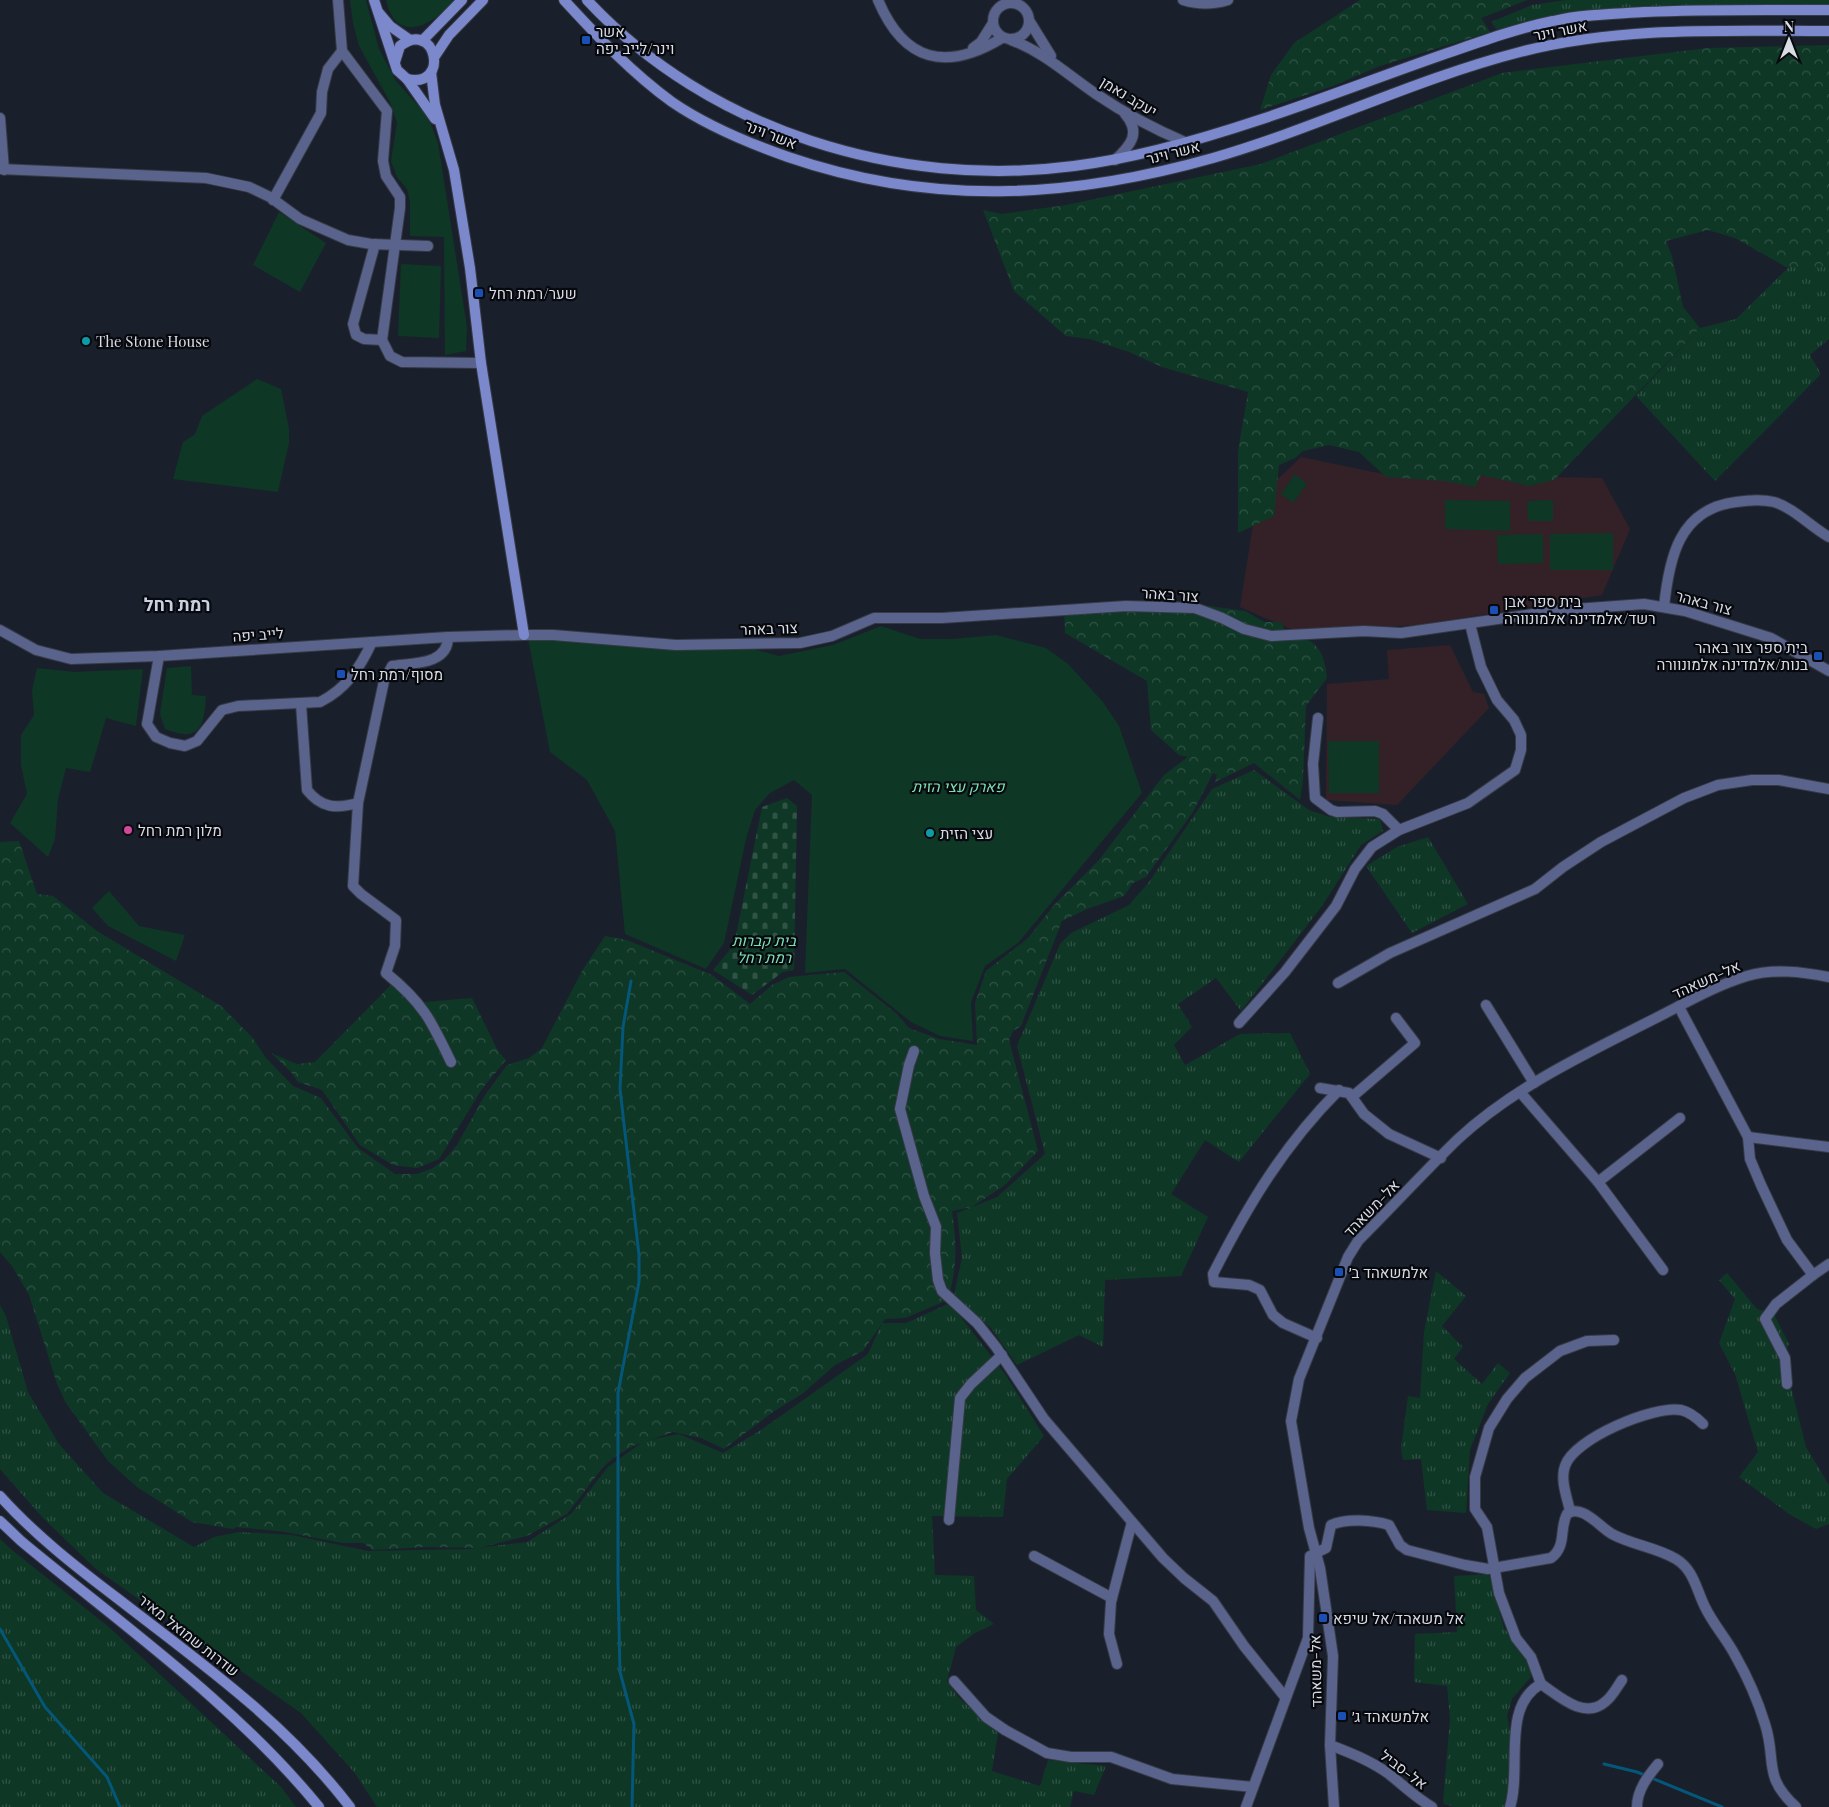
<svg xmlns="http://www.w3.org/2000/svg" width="1829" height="1807" font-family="'Playfair Display',Heebo,serif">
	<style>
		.education { fill: #332127 }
		.grass { fill: url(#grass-tufts) }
		.forest { fill: url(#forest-crowns) }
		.cemetery { fill: url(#cemetery-stones) }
		.green { fill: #0e3726 }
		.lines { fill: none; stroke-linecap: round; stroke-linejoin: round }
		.stream { stroke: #045778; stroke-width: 3 }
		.minor-casing { stroke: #353a45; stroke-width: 12 }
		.tertiary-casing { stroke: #353a45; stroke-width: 12 }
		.secondary-casing { stroke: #353a45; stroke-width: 12 }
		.minor { stroke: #5a638c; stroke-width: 10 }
		.tertiary { stroke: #5a638c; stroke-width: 10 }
		.secondary { stroke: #7b89cc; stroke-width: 10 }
		.transit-dot { fill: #1a4fb4; stroke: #07090e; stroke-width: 2 }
		.culture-dot { fill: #0f9aa8; stroke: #07090e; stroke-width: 2 }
		.hotel-dot { fill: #d1479c; stroke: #07090e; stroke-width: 2 }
		.labels { text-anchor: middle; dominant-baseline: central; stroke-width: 4.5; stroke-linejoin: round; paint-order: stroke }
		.street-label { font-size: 15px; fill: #d8dce3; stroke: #07090e }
		.poi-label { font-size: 15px; fill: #d8dce3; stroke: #07090e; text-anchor: start }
		.park-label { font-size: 15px; font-style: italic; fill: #7be1b2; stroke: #07090e }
		.quarter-label { font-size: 18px; font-weight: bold; fill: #c9d1e0; stroke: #07090e }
	</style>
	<defs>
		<pattern id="grass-tufts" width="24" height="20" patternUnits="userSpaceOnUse" patternTransform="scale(1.25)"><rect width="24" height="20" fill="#0e3726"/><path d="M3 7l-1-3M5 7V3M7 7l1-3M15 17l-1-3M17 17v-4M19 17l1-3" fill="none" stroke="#305345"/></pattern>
		<pattern id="forest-crowns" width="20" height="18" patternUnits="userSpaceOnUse" patternTransform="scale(1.25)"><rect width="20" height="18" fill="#0e3726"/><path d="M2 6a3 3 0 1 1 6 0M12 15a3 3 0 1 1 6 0" fill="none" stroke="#305345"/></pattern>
		<pattern id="cemetery-stones" width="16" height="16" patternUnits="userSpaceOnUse" patternTransform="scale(1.25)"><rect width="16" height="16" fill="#0e3726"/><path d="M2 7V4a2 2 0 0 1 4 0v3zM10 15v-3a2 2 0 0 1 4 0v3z" fill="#305345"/></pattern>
	</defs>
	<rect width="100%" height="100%" fill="#1a202b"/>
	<g class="education">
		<polygon points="1301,457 1383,474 1602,478 1630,529 1602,595 1419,625 1295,631 1240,607 1257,499"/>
		<polygon points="1450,645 1473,692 1484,694 1489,708 1397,805 1326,800 1327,684 1389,679 1387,650"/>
	</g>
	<g class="grass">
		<polygon points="1566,0 1829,0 1829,5 1672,8 1551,16 1497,30 1491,22 1532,5"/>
		<polygon points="1789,267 1829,267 1829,339 1810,355 1821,374 1715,481 1636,396 1700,328 1736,319"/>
		<polygon points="1254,770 1309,810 1330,817 1380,819 1383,831 1361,845 1322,906 1241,1011 1216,978 1178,1004 1192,1027 1174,1045 1185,1065 1240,1034 1290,1033 1310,1074 1239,1162 1205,1140 1171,1194 1208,1217 1181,1276 1105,1280 1103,1347 1079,1335 1017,1365 991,1328 954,1296 962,1257 957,1213 997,1197 1045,1154 1017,1046 1060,944 1071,933 1129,905 1149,882 1212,789"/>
		<polygon points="1428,837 1468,904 1412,933 1366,866 1397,847"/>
		<polygon points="1436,1271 1466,1296 1442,1326 1463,1347 1454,1359 1482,1384 1498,1363 1510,1373 1488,1404 1470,1450 1466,1513 1427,1510 1421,1459 1403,1460 1401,1449 1408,1396 1420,1398 1424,1332"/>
		<polygon points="1727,1273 1757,1309 1774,1314 1789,1344 1783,1355 1806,1447 1829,1485 1829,1524 1816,1529 1789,1514 1739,1477 1758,1452 1735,1374 1719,1343 1735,1299 1719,1280"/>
		<polygon points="950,1303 1005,1374 1044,1436 1007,1479 1003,1517 932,1516 935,1575 974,1576 976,1610 994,1624 975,1633 956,1647 947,1681 958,1697 998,1733 992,1771 1040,1786 1048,1760 1106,1766 1094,1795 1074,1791 1070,1807 377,1807 354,1772 301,1713 96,1569 43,1518 0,1469 0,1305 6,1316 28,1392 59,1444 103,1493 194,1547 214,1537 239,1532 292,1535 368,1551 468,1549 527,1542 571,1514 608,1467 644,1441 679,1434 723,1453 761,1430 868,1354 882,1323 906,1323"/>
		<polygon points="0,1539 12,1550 110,1628 281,1787 296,1807 0,1807"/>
		<polygon points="1489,1574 1504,1628 1528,1658 1531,1677 1512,1699 1507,1716 1512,1742 1512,1807 1453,1807 1443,1803 1450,1719 1447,1686 1414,1682 1415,1634 1457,1632 1454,1576"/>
	</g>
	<g class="forest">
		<polygon points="1360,0 1527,0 1481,18 1490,32 1380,66 1333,86 1260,110 1271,75 1294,43"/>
		<polygon points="1829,45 1829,267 1786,267 1735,238 1708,230 1666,241 1672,256 1683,307 1700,328 1554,480 1530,486 1481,475 1475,487 1445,481 1386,477 1359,452 1329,445 1303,451 1295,458 1279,465 1274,516 1238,533 1238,451 1248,392 1162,367 1129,352 1090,339 1066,336 1014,291 983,210 1002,214 1066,205 1261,164 1502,73 1708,48"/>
		<path d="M1187 603 1245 611 1264 622H1281L1287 635C1317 637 1324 651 1327 678L1306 706 1303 780 1300 800 1254 763 1215 782 1217 775 1213 773 1193 812 1146 877 1133 883 1124 896 1087 909 1062 921 1021 1026 1013 1031 1009 1040 1038 1151 1005 1185 972 1207 952 1211C957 1246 957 1266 948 1300L905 1318 885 1319 863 1351 835 1365 802 1394 773 1412 724 1449 701 1438 673 1432 633 1446 616 1456 603 1467 567 1514 527 1536 479 1548 425 1547 373 1550 363 1543H342L285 1532 236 1527 233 1529 192 1522 137 1487 108 1461 66 1403 57 1384 29 1295 12 1266 0 1252V842L19 841 37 894 53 896 97 931 221 1006 252 1037 266 1058 293 1086 321 1098 358 1148 395 1174H417L433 1168 445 1159 457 1145 485 1095 507 1065 529 1058 542 1048 582 971 605 936 627 940 712 975 750 1004 772 985 789 977 844 972 896 1013 909 1028 939 1039 977 1045 975 1003 986 971 1028 938 1055 904 1099 860 1164 775 1188 757 1179 755 1151 730 1147 681 1065 633 1064 606Z"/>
		<polygon points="391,985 413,1003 472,998 498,1051 506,1060 482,1089 439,1159 417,1168 393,1165 360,1145 322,1090 298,1082 291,1072 271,1053 297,1064 315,1062"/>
	</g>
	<polygon class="cemetery" points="787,798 797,806 794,970 783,972 752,995 713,970 734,945 762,807"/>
	<g class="green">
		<polygon points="350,0 366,0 379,49 396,81 428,117 438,143 467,327 466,351 445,355 444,237 410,236 410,202 407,189 397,177 391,161 397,123 390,102 359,46 353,23"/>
		<path d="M386 0H454C434 25 396 46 386 0Z"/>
		<polygon points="279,212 326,243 300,292 253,265"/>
		<polygon points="401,264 441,266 439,338 398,336"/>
		<polygon points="257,379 281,389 289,429 289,443 278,492 173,479 183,442 195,434 202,416"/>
		<polygon points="1295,474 1307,484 1293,503 1281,494"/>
		<polygon points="1445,500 1510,501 1510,531 1445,529"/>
		<polygon points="1553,500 1553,521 1528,521 1527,501"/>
		<polygon points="1613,533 1613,570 1550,570 1550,534"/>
		<polygon points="1543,534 1543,563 1498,564 1497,535"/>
		<polygon points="881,626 920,639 952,639 996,635 1046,648 1068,664 1103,702 1119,726 1142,793 1018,943 985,966 971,1002 973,1041 940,1036 911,1022 845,969 805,973 812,795 794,780 770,793 755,810 746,839 724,943 706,969 625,934 615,831 587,780 550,752 528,639 739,645 779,656 833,645"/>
		<path d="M191 666 192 695 206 696C204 727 200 743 165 729L160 714 167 668Z"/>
		<polygon points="37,668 75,672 143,669 136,726 106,718 90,772 66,768 58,799 55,839 48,857 10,823 27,794 21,765 21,735 34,715 32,691"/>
		<polygon points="1328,741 1379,741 1379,793 1329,793"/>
		<polygon points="109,891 139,926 185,935 176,961 108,926 92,908"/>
	</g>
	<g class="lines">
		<g class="stream">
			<polyline points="631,981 623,1027 620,1089 639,1255 639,1282 618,1393 618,1581 620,1672 634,1724 632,1807"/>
			<polyline points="0,1629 45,1707 107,1777 120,1807"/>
			<polyline points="1604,1764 1637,1772 1722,1807"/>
		</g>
		<g class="minor-casing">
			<g id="minor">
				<polyline points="338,0 342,51 387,111 383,161 386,176 400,197 400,208 382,340 390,356 402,362 481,363"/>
				<path d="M878 0C904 62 946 72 1002 38"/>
				<path d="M1183 0C1199 5 1212 5 1228 0"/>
				<circle cx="1011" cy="21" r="18"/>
				<polyline points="1030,22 1051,56"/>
				<path d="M1011 40C1044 52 1068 75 1096 94 1124 113 1154 129 1185 142"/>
				<polyline points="973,48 981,42 993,23"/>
				<polyline points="0,118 4,170"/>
				<path d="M1115 160C1130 146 1142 133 1125 114"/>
				<polyline points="0,169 206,178 249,187 270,197 300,219 348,240 371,244 428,246"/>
				<polyline points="273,200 321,113 322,92 328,69 342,51"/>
				<polyline points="375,244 353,324 356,335 364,339 382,340"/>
				<path d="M1664 607C1669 558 1679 509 1736 502 1749 500 1762 499 1774 502 1794 508 1811 527 1829 537"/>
				<polyline points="0,630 36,650 71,659 159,656 448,637 524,635"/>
				<path d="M159 656 147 724 156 737 170 743 185 746 197 741 222 710 238 706 320 702C346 689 360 668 372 642"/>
				<path d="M301 704 307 790C321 808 336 809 358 803L384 681 392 666C413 663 448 665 448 637"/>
				<polyline points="1318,718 1313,764 1315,798 1331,810 1337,812 1375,811 1383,814 1399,830"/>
				<path d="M358 803 353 886 361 894 396 920 395 946 386 973C423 1003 431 1020 451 1062"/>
				<polyline points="1338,983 1390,953 1535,889 1563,867 1601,842 1684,798 1718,785 1752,780 1779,780 1829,789"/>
				<polyline points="1486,1005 1534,1083"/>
				<polyline points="1679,1007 1748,1137 1750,1159 1761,1185 1787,1240 1813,1275 1829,1264"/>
				<polyline points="1239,1023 1285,972 1336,906 1355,869 1372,847 1399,830 1468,803 1515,770 1521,750 1521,735 1514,720 1497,700 1481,667 1470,624"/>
				<polyline points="914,1051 909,1065 900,1109 924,1196 936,1227 935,1253 938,1280 942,1291 977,1323 996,1347 1044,1419 1163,1558 1184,1578 1213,1601 1244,1646 1285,1697"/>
				<polyline points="1320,1088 1349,1093 1364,1114 1389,1134 1441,1158"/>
				<polyline points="1520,1092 1598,1182 1663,1270"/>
				<polyline points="1352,1097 1415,1043 1396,1018"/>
				<polyline points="1748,1137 1829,1147"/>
				<polyline points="1598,1182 1680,1118"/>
				<path d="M1317 1338 1283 1323 1273 1315 1260 1290 1249 1285 1214 1282 1213 1274C1248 1205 1284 1145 1339 1090"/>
				<polyline points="1787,1384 1785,1358 1765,1319 1776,1304 1813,1275"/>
				<path d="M1570 1511C1567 1497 1560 1480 1565 1466 1573 1439 1654 1405 1681 1410 1690 1412 1696 1417 1703 1424"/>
				<polyline points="949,1520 960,1398 971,1384 1002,1355"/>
				<polyline points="1034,1556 1112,1598"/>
				<polyline points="1117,1664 1109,1634 1111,1602 1132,1522"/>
				<polyline points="954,1681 986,1717 1005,1730 1047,1753 1071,1757 1111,1757 1172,1779 1253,1787"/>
				<path d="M1541 1684C1559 1696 1584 1720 1605 1702 1612 1697 1617 1687 1622 1680"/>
				<path d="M1246 1807 1308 1638 1310 1556 1326 1548 1331 1525C1347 1518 1373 1520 1389 1525L1400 1545 1407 1550 1465 1565 1488 1569 1551 1558C1567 1546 1559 1529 1567 1514 1581 1503 1600 1527 1612 1534 1632 1545 1656 1547 1676 1559 1694 1570 1696 1589 1705 1607 1713 1624 1726 1638 1735 1655 1747 1676 1758 1701 1765 1724 1777 1761 1762 1776 1796 1807"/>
				<path d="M1510 1807C1522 1769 1501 1706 1541 1684L1531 1657 1516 1638 1499 1593 1487 1527 1475 1509V1477L1489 1428 1507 1399 1525 1378 1560 1351 1587 1341 1614 1340"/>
				<path d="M1637 1807C1637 1790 1648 1776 1658 1764"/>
			</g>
		</g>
		<g class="tertiary-casing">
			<g id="tertiary">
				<polyline points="524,635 553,635 676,645 800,643 832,636 874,618 942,618 1126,606 1195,608 1222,618 1244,629 1271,636 1364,631 1401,633 1561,610 1644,604 1685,611 1771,638 1829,671"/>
				<path d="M1330 1745C1351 1753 1371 1761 1389 1774 1404 1786 1416 1798 1432 1807"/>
				<path d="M1334 1807 1330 1745 1333 1656 1320 1568 1309 1528 1291 1421 1299 1379 1348 1257 1358 1241C1391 1208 1424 1172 1458 1139 1514 1087 1587 1053 1654 1019 1684 1004 1714 986 1747 976 1773 968 1803 972 1829 977"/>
			</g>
		</g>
		<g class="secondary-casing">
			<g id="secondary">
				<polyline points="374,0 397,70 407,79 435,119"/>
				<path d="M564 0C597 36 632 73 672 102 707 126 748 143 788 157 931 206 1068 199 1213 158 1317 128 1415 79 1520 52 1621 26 1725 31 1829 31"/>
				<path d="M587 0C709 131 899 189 1074 166 1137 158 1199 140 1259 120 1320 100 1379 77 1439 56 1477 43 1514 29 1553 21 1583 14 1614 14 1644 12 1706 9 1767 10 1829 10"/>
				<polyline points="379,13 390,26 410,40"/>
				<polyline points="422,41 462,0"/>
				<polyline points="435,56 449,35 483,0"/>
				<path d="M395 62 400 46C436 18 451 89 407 79"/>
				<polyline points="431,72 435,105 454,170 470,268 481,363 524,635"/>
				<path d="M0 1496C35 1535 76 1567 117 1598 202 1664 284 1721 350 1807"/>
				<path d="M0 1521 21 1541C122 1625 236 1705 319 1807"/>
			</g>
		</g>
		<use href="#minor" class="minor"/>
		<use href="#tertiary" class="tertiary"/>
		<use href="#secondary" class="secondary"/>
	</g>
	<g class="transit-dot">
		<rect x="581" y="35" width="10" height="10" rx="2.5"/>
		<rect x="474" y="288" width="10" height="10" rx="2.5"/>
		<rect x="1489" y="605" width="10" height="10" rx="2.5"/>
		<rect x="1813" y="651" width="10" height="10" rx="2.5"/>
		<rect x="336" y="669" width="10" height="10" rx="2.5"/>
		<rect x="1334" y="1267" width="10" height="10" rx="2.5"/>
		<rect x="1318" y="1613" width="10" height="10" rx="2.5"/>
		<rect x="1337" y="1711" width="10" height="10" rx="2.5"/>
	</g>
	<g class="culture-dot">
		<circle cx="86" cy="341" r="5"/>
		<circle cx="930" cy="833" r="5"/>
	</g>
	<circle class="hotel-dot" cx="128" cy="830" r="5"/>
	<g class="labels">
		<g class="street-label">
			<text transform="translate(1560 30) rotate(-11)">אשר וינר</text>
			<text transform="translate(1129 96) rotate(31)">יעקב נאמן</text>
			<text transform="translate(771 134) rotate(21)">אשר וינר</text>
			<text transform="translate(1173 152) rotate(-14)">אשר וינר</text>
			<text transform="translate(1170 594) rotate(4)">צור באהר</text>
			<text transform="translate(1704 602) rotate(15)">צור באהר</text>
			<text transform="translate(769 628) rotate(-2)">צור באהר</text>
			<text transform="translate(258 634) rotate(-4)">לייב יפה</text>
			<text transform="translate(1706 979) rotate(-24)">אל-משאהד</text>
			<text transform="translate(1371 1208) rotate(-46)">אל-משאהד</text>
			<text transform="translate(189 1635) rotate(38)">שדרות שמואל מאיר</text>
			<text transform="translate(1315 1671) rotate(-91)">אל-משאהד</text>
			<text transform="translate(1404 1769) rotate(37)">אל-סביל</text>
		</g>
		<g class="poi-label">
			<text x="596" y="31">אשר<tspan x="596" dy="17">וינר/לייב יפה</tspan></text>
			<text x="489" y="293">שער/רמת רחל</text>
			<text x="96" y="341">The Stone House</text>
			<text x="1504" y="601">בית ספר אבן<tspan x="1504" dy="17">רשד/אלמדינה אלמונוורה</tspan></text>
			<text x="1808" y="647" text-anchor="end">בית ספר צור באהר<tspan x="1808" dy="17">בנות/אלמדינה אלמונוורה</tspan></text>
			<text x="351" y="674">מסוף/רמת רחל</text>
			<text x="138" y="830">מלון רמת רחל</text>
			<text x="940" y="833">עצי הזית</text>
			<text x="1349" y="1272">אלמשאהד ב׳</text>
			<text x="1333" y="1618">אל משאהד/אל שיפא</text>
			<text x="1352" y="1716">אלמשאהד ג׳</text>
		</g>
		<g class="park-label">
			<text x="958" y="786">פארק עצי הזית</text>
			<text x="764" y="940">בית קברות<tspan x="764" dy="17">רמת רחל</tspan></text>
		</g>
		<g class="quarter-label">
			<text x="177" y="604">רמת רחל</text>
		</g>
	</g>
	<g transform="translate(1789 40)" stroke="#07090e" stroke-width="4" paint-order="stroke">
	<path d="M0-4L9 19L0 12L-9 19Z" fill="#d8dce3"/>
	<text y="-8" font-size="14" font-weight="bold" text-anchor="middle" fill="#d8dce3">N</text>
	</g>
</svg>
